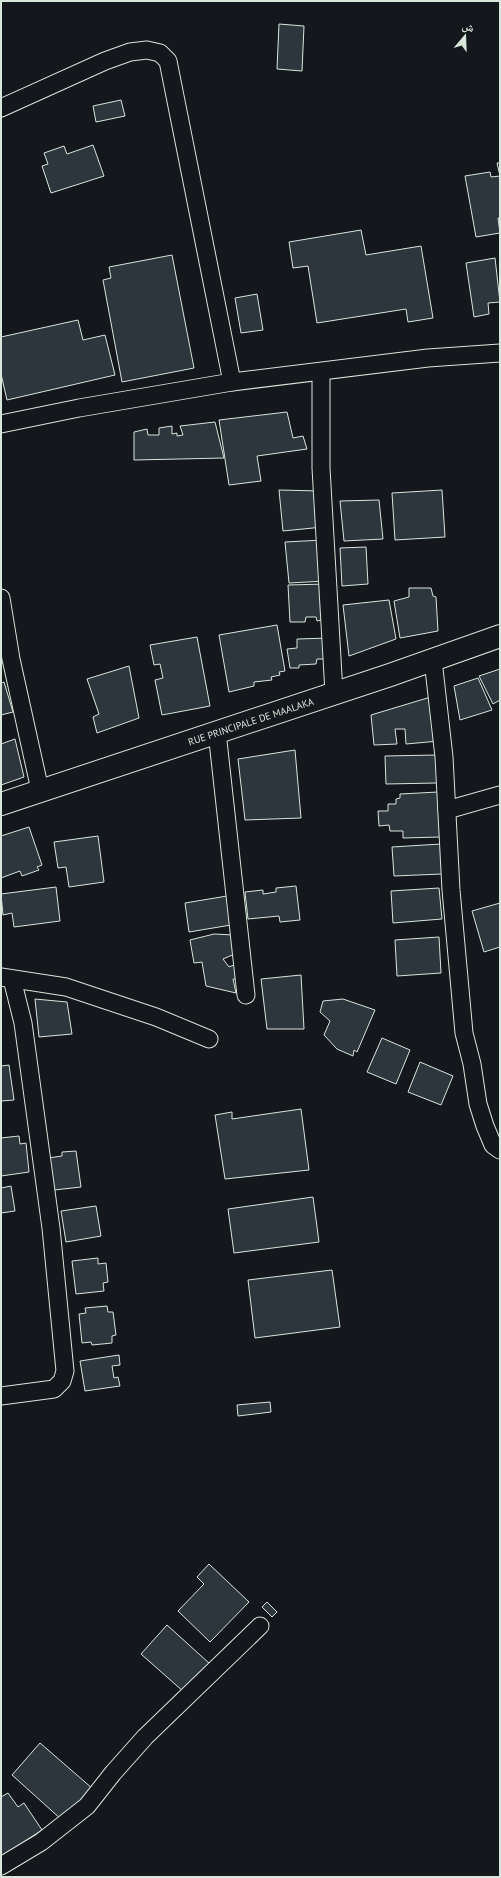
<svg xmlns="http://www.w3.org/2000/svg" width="501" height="1878" font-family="'PT Sans','Noto Naskh Arabic',sans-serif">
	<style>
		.building { fill: #2c363c; stroke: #d8e6dc }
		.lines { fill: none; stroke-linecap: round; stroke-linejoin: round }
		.minor-casing { stroke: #d8e6dc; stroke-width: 19 }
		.major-casing { stroke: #d8e6dc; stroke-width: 24 }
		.minor { stroke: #14181c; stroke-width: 17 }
		.major { stroke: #14181c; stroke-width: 22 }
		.labels { text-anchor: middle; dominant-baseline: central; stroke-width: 3; stroke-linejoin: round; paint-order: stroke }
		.street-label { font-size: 10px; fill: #d8e6dc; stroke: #14181c }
	</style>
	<rect width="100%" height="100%" fill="#14181c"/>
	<g class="building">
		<polygon points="279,24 304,26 302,71 277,69"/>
		<polygon points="121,100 125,116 96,122 93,106"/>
		<polygon points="93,145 104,176 51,193 42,166 48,164 44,153 64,146 67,154"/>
		<polygon points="497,163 500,163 500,218 498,218 500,233 476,237 465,176 490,172 491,177 500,176"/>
		<polygon points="361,230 366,255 421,246 433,318 408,322 406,309 317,323 308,266 293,268 289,242"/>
		<polygon points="172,255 194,368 122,382 103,280 111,278 109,267"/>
		<polygon points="495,258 500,302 488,303 489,314 474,317 466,263"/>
		<polygon points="257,294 263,330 241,333 235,298"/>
		<polygon points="78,320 83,340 105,335 115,375 7,400 1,374 1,337"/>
		<polygon points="287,412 293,438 303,436 307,449 257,456 261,481 229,485 219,420"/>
		<polygon points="215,422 224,458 134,460 134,432 147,429 148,435 159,435 159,428 172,426 172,434 177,433 177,436 183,435 180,426"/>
		<polygon points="279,490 320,491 323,527 283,531"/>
		<polygon points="442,490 445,537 395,540 392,493"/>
		<polygon points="379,500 383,539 344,541 340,501"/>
		<polygon points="323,540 326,581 289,583 285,542"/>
		<polygon points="366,547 368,584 342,586 340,548"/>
		<polygon points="325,584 327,619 317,621 316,617 306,617 305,622 290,622 288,585"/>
		<polygon points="409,588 431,588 433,596 436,597 438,631 400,638 394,601 409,597"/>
		<polygon points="389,600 396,639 349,656 343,605"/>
		<polygon points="277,625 285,671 279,672 280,675 271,677 272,680 254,682 254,686 229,692 219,635"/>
		<polygon points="197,637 210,706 162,715 155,680 163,678 160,664 154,665 150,645"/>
		<polygon points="329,638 331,659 317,659 316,664 299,665 299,668 290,668 287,649 297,648 297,639"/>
		<polygon points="129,666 139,718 97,733 93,717 99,714 87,679"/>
		<polygon points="500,669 500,700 493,704 479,676"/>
		<polygon points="478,678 492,710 460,720 454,686"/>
		<polygon points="4,682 13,712 1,715 1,683"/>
		<polygon points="434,696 439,741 406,744 405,729 395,729 397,744 374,745 371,715"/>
		<polygon points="15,739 24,777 1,785 1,744"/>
		<polygon points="295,750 301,818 245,820 238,759"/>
		<polygon points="436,755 437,783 386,784 385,756"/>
		<polygon points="438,792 440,837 403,838 403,831 390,831 389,825 379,826 378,811 388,811 388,804 396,804 396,799 400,798 400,794"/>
		<polygon points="29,827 42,865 37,867 39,870 22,876 20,871 1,878 1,836"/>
		<polygon points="98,836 104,882 69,887 66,867 58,868 54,842"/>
		<polygon points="441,844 442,874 394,876 392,847"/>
		<polygon points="296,886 300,920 280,922 279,916 248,919 245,892 263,890 263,894 276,892 276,888"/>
		<polygon points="56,887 60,921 14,927 12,913 3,915 1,894"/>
		<polygon points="439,888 442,919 393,923 391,891"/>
		<polygon points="227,896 231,925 189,932 185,903"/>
		<polygon points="500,903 500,947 484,952 472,911"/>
		<polygon points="214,934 234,935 237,953 223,959 229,967 236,964 241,979 233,979 236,993 206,986 202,962 194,963 190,940"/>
		<polygon points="439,937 441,973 397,976 395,940"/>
		<polygon points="301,975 304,1029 267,1029 261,979"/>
		<polygon points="35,999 67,1002 72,1034 39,1037"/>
		<polygon points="343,999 375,1010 357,1052 354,1050 353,1056 337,1049 324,1035 330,1021 320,1012 323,1001"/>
		<polygon points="382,1038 410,1050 396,1084 367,1072"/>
		<polygon points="420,1062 453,1076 441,1105 408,1092"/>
		<polygon points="9,1065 14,1100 1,1101 1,1066"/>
		<polygon points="301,1109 309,1170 225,1179 215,1115 232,1112 232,1119"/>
		<polygon points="19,1136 20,1144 26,1143 29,1172 1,1176 1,1138"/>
		<polygon points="76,1151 81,1187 54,1190 48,1158 62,1156 62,1152"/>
		<polygon points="11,1186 15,1211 1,1213 1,1188"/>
		<polygon points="313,1197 319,1242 234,1253 228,1209"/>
		<polygon points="96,1206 101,1236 66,1242 61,1211"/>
		<polygon points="98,1258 98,1264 106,1263 108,1282 103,1283 104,1291 76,1294 72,1261"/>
		<polygon points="332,1270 340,1327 255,1338 248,1280"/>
		<polygon points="107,1306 108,1312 113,1312 116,1335 112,1336 112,1343 92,1345 91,1342 82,1343 79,1314 86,1313 85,1308"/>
		<polygon points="119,1355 120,1365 112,1366 114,1378 118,1377 120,1386 85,1391 80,1361"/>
		<polygon points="270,1402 271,1412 238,1416 237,1405"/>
		<polygon points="209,1564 249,1602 210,1642 178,1611 204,1584 197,1577"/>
		<polygon points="267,1602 277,1612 272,1617 262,1607"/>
		<polygon points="167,1625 210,1664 185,1693 141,1654"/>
		<polygon points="40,1743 93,1789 62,1820 12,1775"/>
		<polygon points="8,1793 18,1807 24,1803 42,1830 2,1856 1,1853 1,1797"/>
	</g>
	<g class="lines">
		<g class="minor-casing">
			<g id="minor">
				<polyline points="1,108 105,61 130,52 147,50 160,53 168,61 232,382"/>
				<polyline points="321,372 321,468 334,693"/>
				<polyline points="1,424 79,408 232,382 428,358 500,353"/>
				<polyline points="1,598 11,659 40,790"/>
				<polyline points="433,660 444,757 451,890 464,1033 472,1064 478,1104 485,1126 493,1145 500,1150"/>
				<polyline points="217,732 246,995"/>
				<polyline points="447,810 500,795"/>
				<polyline points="1,977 66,987 156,1017 209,1039"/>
				<polyline points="1,1396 54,1389 62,1381 65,1371 51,1228 23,1023 12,979"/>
				<polyline points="1,1866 41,1842 87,1806 113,1773 145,1737 260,1626"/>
			</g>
		</g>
		<g class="major-casing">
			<g id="major">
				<path id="s1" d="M1 804 390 675 500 636"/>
			</g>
		</g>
		<use href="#minor" class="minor"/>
		<use href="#major" class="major"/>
	</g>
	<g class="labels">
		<g class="street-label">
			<text stroke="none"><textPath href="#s1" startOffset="263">RUE PRINCIPALE DE MAALAKA</textPath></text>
		</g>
	</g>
	<rect width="501" height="1878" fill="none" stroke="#d8e6dc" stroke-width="4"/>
	<g transform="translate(465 36) rotate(19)" stroke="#14181c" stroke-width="3" paint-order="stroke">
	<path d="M0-3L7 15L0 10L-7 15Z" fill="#d8e6dc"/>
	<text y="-6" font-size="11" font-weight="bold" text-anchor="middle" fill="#d8e6dc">ش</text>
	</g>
</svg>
